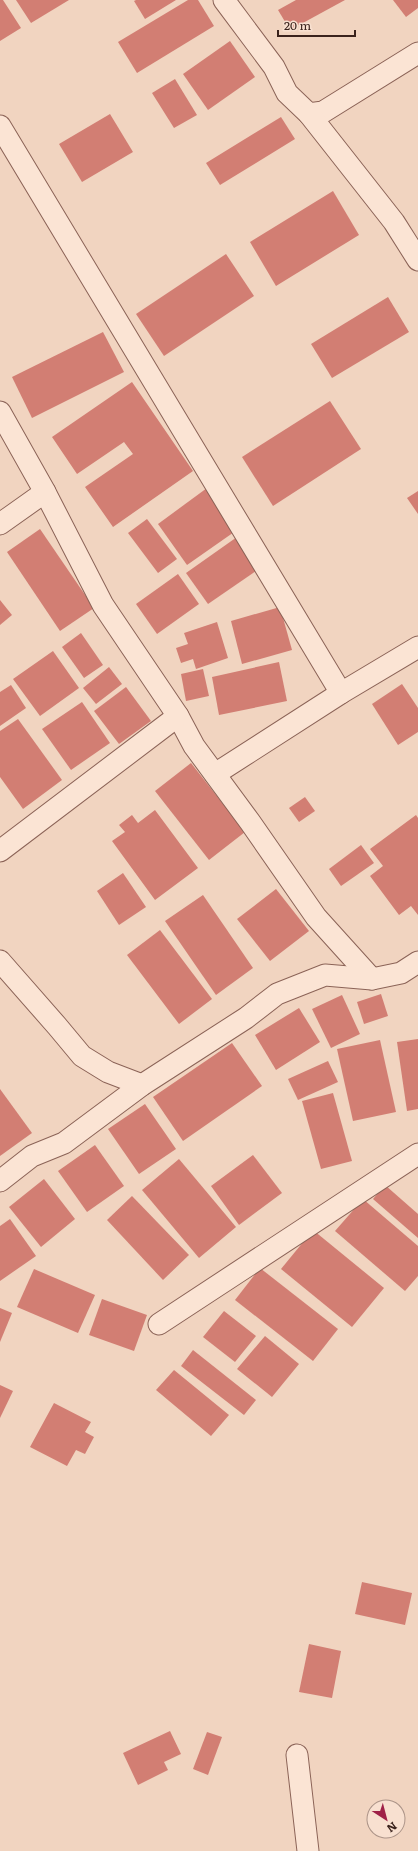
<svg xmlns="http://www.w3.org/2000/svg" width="418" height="1851" viewBox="0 0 418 1851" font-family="Literata,serif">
<rect width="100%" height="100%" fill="#f1d4c0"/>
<g fill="#d27e73">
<polygon points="0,0 3,0 21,28 0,41"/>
<polygon points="16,0 69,0 31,23"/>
<polygon points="136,0 176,0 145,19 134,1"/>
<polygon points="188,0 198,0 214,26 137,73 118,42"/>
<polygon points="296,0 345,0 290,30 278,10"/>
<polygon points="393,0 418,0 418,8 406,17"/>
<polygon points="230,41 255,77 208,110 183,74"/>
<polygon points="175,79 197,115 174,128 152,93"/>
<polygon points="110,114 133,152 82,182 59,144"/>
<polygon points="281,117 295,139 220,185 206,163"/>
<polygon points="333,191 359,235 276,286 250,242"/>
<polygon points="226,254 254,296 164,356 136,314"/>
<polygon points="388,297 409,332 332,378 311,344"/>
<polygon points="103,332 124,372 32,418 12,377"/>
<polygon points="132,382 193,471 113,527 85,487 133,454 124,442 77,474 52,437"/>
<polygon points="330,401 361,449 273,506 242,457"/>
<polygon points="207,488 237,530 187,565 158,524"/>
<polygon points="418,491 418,514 407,498"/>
<polygon points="147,519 177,559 158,573 128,533"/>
<polygon points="40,529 94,608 60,631 7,552"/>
<polygon points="237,537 259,569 208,604 186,573"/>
<polygon points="178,574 199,604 157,634 136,604"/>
<polygon points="0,600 12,615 0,625"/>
<polygon points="280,607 292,650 242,664 231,621"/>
<polygon points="217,622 228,658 196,669 193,659 181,663 176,648 188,644 184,633"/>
<polygon points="81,633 103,665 84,678 62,647"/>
<polygon points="53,651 79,688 40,716 13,679"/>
<polygon points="279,662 287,701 219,715 212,677"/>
<polygon points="109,667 122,684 96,704 83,688"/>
<polygon points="203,669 209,696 186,701 181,674"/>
<polygon points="402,684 418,708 418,732 398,745 372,704"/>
<polygon points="11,685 26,708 0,726 0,692"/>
<polygon points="126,687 151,721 119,744 94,711"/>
<polygon points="82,702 110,743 71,770 42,729"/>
<polygon points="18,719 62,780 23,809 0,777 0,731"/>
<polygon points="191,763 245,832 209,860 155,791"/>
<polygon points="305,797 315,811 299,822 289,808"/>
<polygon points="155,810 198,868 155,900 112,841 125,832 119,825 132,815 138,823"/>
<polygon points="416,815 418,818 418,915 411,906 399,915 370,876 383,866 370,849"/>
<polygon points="361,845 374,863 341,886 329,869"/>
<polygon points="123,873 146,907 119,925 97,891"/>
<polygon points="276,889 309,931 270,961 237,919"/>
<polygon points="203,895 253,968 216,995 165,921"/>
<polygon points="160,930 212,999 179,1024 127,955"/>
<polygon points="381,994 388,1016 364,1024 357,1002"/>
<polygon points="342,995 360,1034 331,1048 312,1009"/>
<polygon points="299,1008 320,1042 276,1070 255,1035"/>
<polygon points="418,1039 418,1109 407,1111 397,1042"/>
<polygon points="380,1040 396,1112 353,1121 337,1049"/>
<polygon points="232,1043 262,1086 183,1141 153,1097"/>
<polygon points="328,1061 338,1082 298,1100 288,1079"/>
<polygon points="0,1089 32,1133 0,1156"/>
<polygon points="333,1093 352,1161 321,1169 302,1101"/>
<polygon points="145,1104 176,1149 139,1174 108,1129"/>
<polygon points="95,1145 124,1186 87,1212 58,1171"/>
<polygon points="253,1155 282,1193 239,1225 211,1186"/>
<polygon points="179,1159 236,1227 199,1258 142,1190"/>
<polygon points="44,1179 75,1219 41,1247 9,1207"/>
<polygon points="385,1185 418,1214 418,1238 373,1199"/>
<polygon points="132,1196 189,1255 163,1280 107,1220"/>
<polygon points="363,1199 418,1246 418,1276 405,1291 335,1231"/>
<polygon points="10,1219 36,1256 0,1281 0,1226"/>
<polygon points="313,1230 384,1288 352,1327 281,1269"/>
<polygon points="260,1268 338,1329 313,1361 235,1300"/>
<polygon points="34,1269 95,1295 78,1333 17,1307"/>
<polygon points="102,1299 147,1315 134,1351 89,1335"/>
<polygon points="0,1308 12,1313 0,1342"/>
<polygon points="224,1311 256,1336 235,1362 203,1337"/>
<polygon points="265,1336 299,1364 272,1397 237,1369"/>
<polygon points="193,1350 256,1400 244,1415 181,1366"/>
<polygon points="174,1370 229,1415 211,1436 156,1390"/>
<polygon points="0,1385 13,1391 0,1418"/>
<polygon points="54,1403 91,1422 85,1432 94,1437 85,1454 76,1450 67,1466 30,1447"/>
<polygon points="362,1582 412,1593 405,1625 355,1614"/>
<polygon points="309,1644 341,1651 332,1698 299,1692"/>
<polygon points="170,1731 181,1754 164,1762 168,1770 138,1785 123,1753"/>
<polygon points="207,1732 222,1737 208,1775 193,1769"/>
</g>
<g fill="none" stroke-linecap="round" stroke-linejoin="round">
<defs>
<g id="street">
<polyline points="224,0 274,67 287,93 309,114 323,112 418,53"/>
<polyline points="309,114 394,222 418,260"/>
<polyline points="0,126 341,693"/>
<polyline points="0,412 45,492 103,605 178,716 194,746 250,822 316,917 372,979"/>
<polyline points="0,524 45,492"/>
<polyline points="215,774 341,693 418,647"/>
<polyline points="0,851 178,716"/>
<polyline points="0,961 57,1026 82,1056 108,1072 142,1085"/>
<polyline points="0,1181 32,1156 64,1143 142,1085 246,1018 277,994 325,975 372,979 401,973 418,962"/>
<polyline points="159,1324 418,1154"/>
<polyline points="297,1755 308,1851"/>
</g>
</defs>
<use href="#street" stroke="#8b6357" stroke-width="23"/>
<use href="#street" stroke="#fbe4d4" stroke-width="21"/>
</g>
<g transform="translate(386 1819) rotate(144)"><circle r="19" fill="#f8e0d0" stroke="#ac9488"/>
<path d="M0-3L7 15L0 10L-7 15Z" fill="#9f2248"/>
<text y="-6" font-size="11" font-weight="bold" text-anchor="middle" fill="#3a221c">N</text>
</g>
<path d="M278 30v6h77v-6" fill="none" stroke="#3a221c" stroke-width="2"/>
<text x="284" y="30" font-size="12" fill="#3a221c" stroke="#f8e0d0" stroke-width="3" paint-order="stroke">20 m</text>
</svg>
